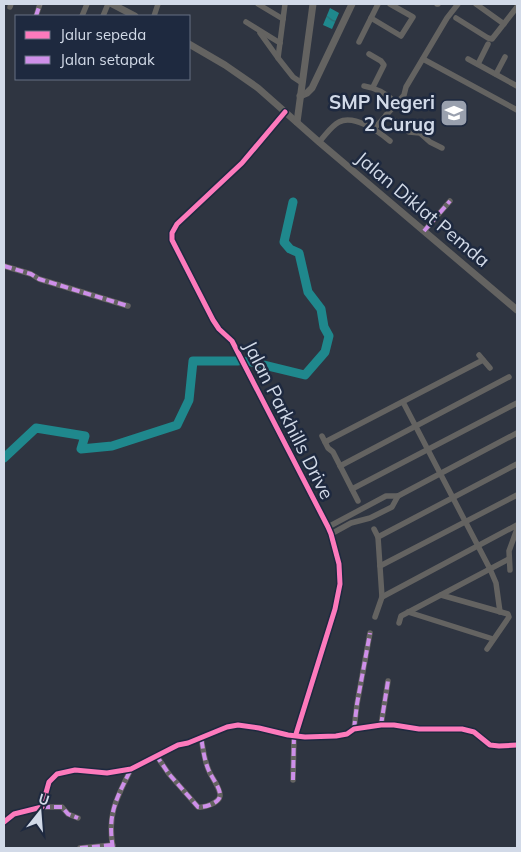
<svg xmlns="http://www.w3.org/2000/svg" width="521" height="852" viewBox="0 0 521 852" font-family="Mulish,sans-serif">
<defs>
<pattern id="water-waves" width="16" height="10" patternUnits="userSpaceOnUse" patternTransform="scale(1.25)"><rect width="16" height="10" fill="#1f888d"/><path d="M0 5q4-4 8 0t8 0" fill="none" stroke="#2a6f74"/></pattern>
</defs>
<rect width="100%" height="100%" fill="#2f3541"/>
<polygon fill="url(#water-waves)" points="330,8 339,13 332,29 323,25"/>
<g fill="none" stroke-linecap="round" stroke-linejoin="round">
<g stroke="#1f888d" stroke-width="9">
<polyline points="247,361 305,375 325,352 329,336 324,327 321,309 308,292 299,253 290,249 284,242 293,202"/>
<polyline points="4,458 36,428 85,436 81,449 112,446 177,425 189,400 193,361 238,361"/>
</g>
<g stroke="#646361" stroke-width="5.5">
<polyline points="258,4 283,19"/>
<polyline points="285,4 278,58 293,77 302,83"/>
<polyline points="437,4 438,4"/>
<polyline points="476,4 504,24"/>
<polyline points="10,7 11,4"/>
<polyline points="36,16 40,4"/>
<polyline points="82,16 87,4"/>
<polyline points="103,16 108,4"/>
<polyline points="154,16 158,4"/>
<polyline points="371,18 401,36 413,17 390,4"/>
<polyline points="456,18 488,38 492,39 517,7"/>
<polyline points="246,22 280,43"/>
<polyline points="260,33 278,58"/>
<polyline points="359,42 378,4"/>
<polyline points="369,54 381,61 384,65 373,87"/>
<polyline points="423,59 517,110"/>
<polyline points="468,59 517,86"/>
<polyline points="478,64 488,44"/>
<polyline points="496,74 505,57"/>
<path d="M364 86C378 88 387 94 396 103"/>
<polyline points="285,112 242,163 177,224 172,233 172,240 213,320 219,329 232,341 328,527 331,534 339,564 340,584 335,609 296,734"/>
<polyline points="386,115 409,132 420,133 430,142 442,148"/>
<polyline points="374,129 404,95 406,87 447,18 458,4"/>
<path d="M319 142C325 136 331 126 339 122 354 114 379 132 390 141"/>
<polyline points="424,231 450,201"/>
<polyline points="4,266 31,274 39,279 128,306"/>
<polyline points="479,355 490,368"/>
<polyline points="403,402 490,569 496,583 500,612"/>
<polyline points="322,436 328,448 333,452 358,501"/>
<polyline points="325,442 483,360"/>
<polyline points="340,466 509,377"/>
<polyline points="352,489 517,403"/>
<polyline points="328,527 386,496 398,496 517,433"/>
<polyline points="374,529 378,537 382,597 375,617"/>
<polyline points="331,534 351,523 370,518 392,507 398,496"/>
<polyline points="378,537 517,464"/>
<polyline points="380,566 517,495"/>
<polyline points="510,570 509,551 517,529"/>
<polyline points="441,595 508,614 509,617 487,649"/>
<polyline points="382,597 517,525"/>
<polyline points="408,612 493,639"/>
<polyline points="399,623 401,616 509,559"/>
<polyline points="381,725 388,681"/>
<polyline points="354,729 357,704 370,633"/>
<path d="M156 755 169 774 198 807C204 808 219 803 220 796 221 789 212 778 209 771 204 760 203 748 201 737"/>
<polyline points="293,780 294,736"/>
<polyline points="42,807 62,807 68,814 78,818"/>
<polyline points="4,822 14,814 42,807 49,782 57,774 75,770 107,773 131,769 178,745 188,743 227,727 238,725 259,728 288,735 305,737 336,736 347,734 354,729 381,725 394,725 419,729 462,729 474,732 490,745 499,746 517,745"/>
<polyline points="80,848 113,845"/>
<path d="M113 848C107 815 116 799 131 769"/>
</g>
<g stroke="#646361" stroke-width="7">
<polyline points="112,4 135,16"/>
<polyline points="189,44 225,65 258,88 319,142 517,310"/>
<polyline points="300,96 307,93 312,88 352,4"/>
<polyline points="297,122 313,4"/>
</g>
<g stroke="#ce8fe9" stroke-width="4" stroke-dasharray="8 4" stroke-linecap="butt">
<polyline points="36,16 40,4"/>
<polyline points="424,231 450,201"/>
<polyline points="4,266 31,274 39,279 128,306"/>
<polyline points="381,725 388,681"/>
<polyline points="354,729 357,704 370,633"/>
<path d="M156 755 169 774 198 807C204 808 219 803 220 796 221 789 212 778 209 771 204 760 203 748 201 737"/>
<polyline points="293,780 294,736"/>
<polyline points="42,807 62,807 68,814 78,818"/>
<polyline points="80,848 113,845"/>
<path d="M113 848C107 815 116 799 131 769"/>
</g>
<defs>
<g id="cycleway">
<polyline points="285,112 242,163 177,224 172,233 172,240 213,320 219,329 232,341 328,527 331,534 339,564 340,584 335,609 296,734"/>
<polyline points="4,822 14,814 42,807 49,782 57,774 75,770 107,773 131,769 178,745 188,743 227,727 238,725 259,728 288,735 305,737 336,736 347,734 354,729 381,725 394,725 419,729 462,729 474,732 490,745 499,746 517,745"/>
</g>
</defs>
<use href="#cycleway" stroke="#1e293f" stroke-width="8"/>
<use href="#cycleway" stroke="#fd7abc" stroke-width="5"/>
</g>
<defs>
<symbol id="school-square" viewBox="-11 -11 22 22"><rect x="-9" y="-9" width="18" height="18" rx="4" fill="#99a0ae" stroke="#1e293f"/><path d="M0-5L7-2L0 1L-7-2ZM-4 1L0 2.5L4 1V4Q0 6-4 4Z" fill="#fff"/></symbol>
</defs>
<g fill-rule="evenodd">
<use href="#school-square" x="438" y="97" width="32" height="32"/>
</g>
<g text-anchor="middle" stroke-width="5" stroke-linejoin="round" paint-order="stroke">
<g font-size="19" font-weight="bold" fill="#d2dae8" stroke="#1e293f" text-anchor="end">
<text x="435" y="109">SMP Negeri<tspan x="435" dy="22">2 Curug</tspan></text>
</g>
<g font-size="19" fill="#d2dae8" stroke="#1e293f">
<text transform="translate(423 209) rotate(40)" y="7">Jalan Diklat Pemda</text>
<text transform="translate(289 420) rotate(63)" y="7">Jalan Parkhills Drive</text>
</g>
</g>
<rect width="521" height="852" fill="none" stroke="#d2dae8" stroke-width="10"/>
<rect x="15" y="15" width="175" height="65" fill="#1e293f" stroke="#667083"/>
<rect x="25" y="31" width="25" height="8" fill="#fd7abc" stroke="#667083"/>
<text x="60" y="40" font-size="15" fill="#d2dae8">Jalur sepeda</text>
<rect x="25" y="56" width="25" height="8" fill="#ce8fe9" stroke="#667083"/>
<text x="60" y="65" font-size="15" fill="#d2dae8">Jalan setapak</text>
<g transform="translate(40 812) rotate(17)" stroke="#1e293f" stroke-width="4" paint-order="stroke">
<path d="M0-4L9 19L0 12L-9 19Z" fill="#d2dae8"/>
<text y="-8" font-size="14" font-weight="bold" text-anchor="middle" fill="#d2dae8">U</text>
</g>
</svg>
